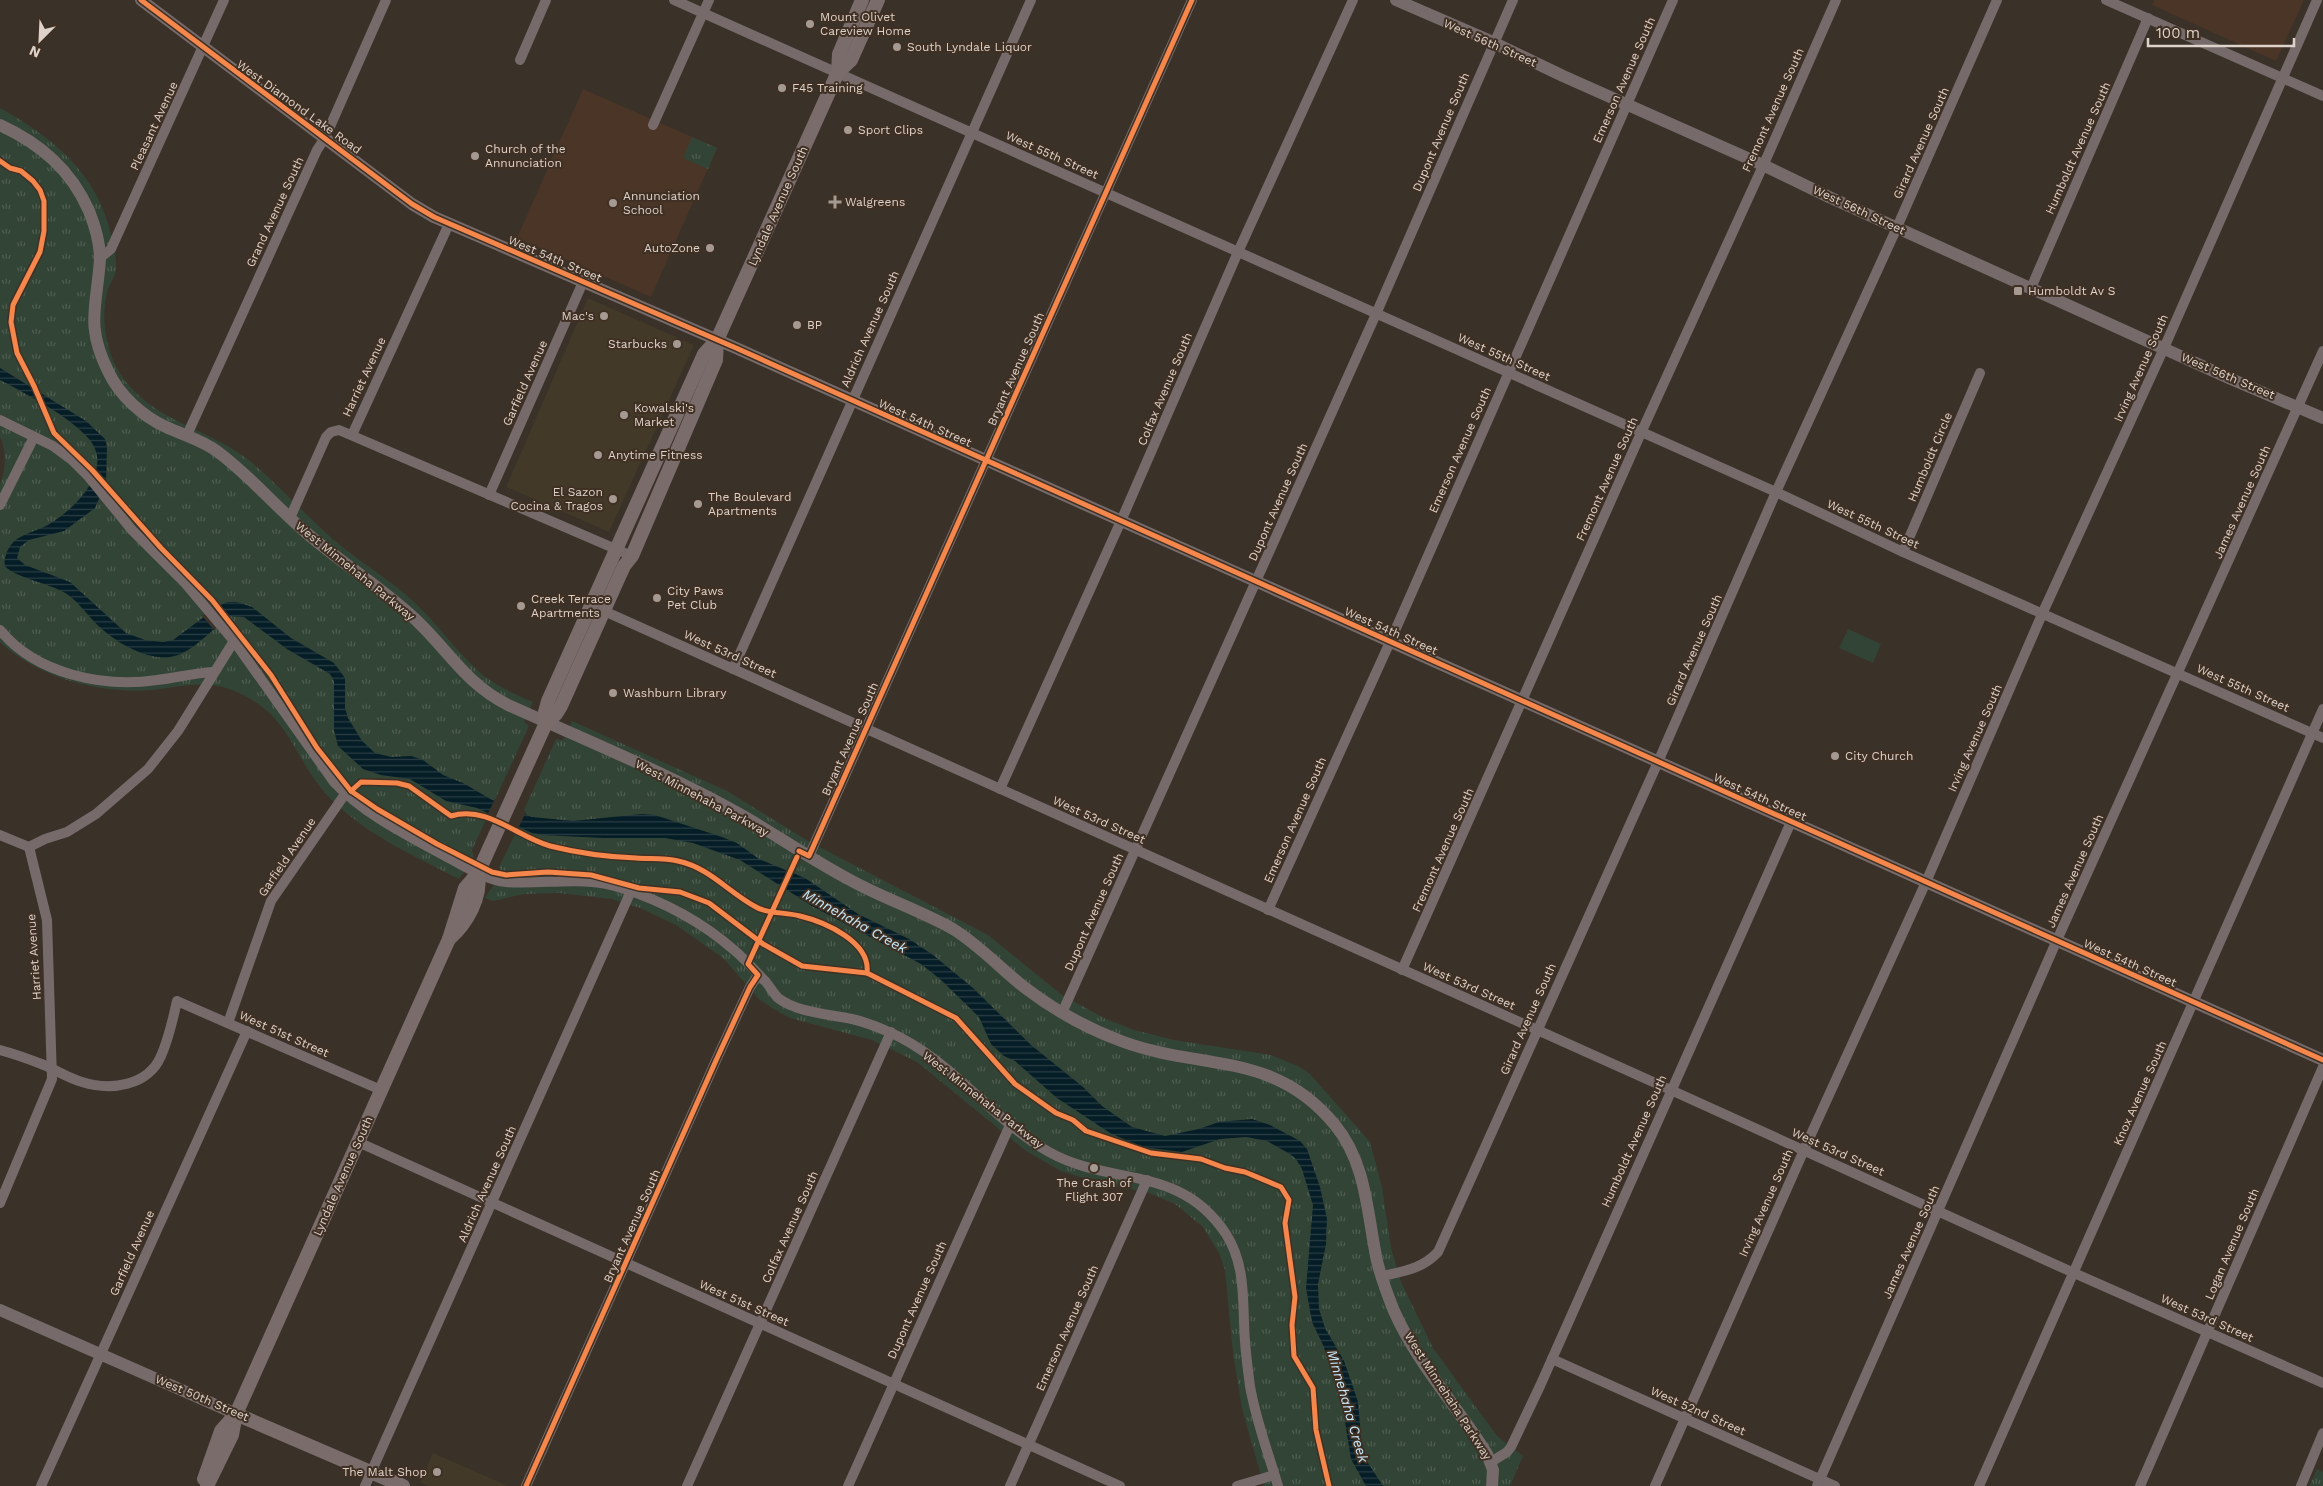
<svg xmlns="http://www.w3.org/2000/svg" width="2323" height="1486" viewBox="0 0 2323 1486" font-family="'Work Sans',sans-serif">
<defs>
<pattern id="park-tufts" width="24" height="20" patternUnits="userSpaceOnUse" patternTransform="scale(1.25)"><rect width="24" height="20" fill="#324435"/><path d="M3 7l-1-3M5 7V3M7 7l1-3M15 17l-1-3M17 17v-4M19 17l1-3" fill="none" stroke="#4f5e51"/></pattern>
<pattern id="water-rules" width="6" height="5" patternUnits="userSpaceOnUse" patternTransform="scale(1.25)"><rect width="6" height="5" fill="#051d26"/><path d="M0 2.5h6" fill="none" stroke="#293d44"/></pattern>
</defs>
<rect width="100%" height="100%" fill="#3a3129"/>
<g fill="#423929">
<polygon points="588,298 694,345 609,532 506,487"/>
<polygon points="433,1453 508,1486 428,1486 420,1482"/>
</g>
<g fill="#4a3526">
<polygon points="2154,0 2304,0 2276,61 2152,5"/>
<polygon points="583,89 717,148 651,297 517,238"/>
</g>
<polygon fill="#324435" points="1848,629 1881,644 1873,663 1839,648"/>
<g fill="url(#park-tufts)">
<path d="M0 108C52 137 98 174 111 235 113 246 117 258 116 269 116 276 110 282 108 289 100 316 105 351 121 375 152 422 210 428 251 462 281 487 306 516 335 541 360 562 389 579 413 601 438 624 458 654 484 676 499 687 516 695 533 702L524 722 529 726 472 850 474 858 459 879C414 856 361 832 326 794 293 757 290 716 239 693 208 678 183 687 151 690 98 694 39 678 0 642V484C6 469 7 451 0 437Z"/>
<polygon points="692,137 717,148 708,169 683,158"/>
<path d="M572 721 727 791 808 841 988 935 1062 995 1106 1019 1134 1030 1174 1040 1271 1055 1298 1066 1310 1074 1370 1142 1382 1187 1391 1248 1401 1282 1433 1348 1497 1436 1523 1456 1510 1486H1264L1242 1409 1233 1353 1225 1270 1219 1253 1203 1227 1175 1204 1149 1193 1096 1182 1061 1171 1026 1151 917 1062 872 1040 790 1018 774 1009 760 1000 723 958 676 925 640 908 612 899 559 893 524 894 493 901 485 898C491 886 501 882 499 867L526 812 524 810 556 739 563 740Z"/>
<polygon points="2317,1469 2323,1472 2323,1486 2309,1486"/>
</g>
<path fill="url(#water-rules)" d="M0 368 86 421 105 439 107 447 106 482 95 508 64 531 29 540 20 547 17 558 25 565 70 582 126 633 145 640 163 642 173 640 220 605 228 602H237L252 607 291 638 334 663 345 678V708L348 718 362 741 375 753 391 757 411 756 423 760 443 775 463 783 492 800 532 817 573 821 642 814 655 815 722 837 737 843 759 859 805 878 858 914 909 939 933 955 973 988 1031 1045 1083 1087 1102 1106 1132 1127 1165 1136 1199 1129 1219 1122 1252 1119 1270 1125 1300 1141 1307 1149 1320 1187 1327 1219 1326 1244 1318 1284 1319 1309 1325 1328 1344 1361 1353 1387 1358 1402 1361 1438 1366 1460 1383 1486H1366L1351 1459 1342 1403 1324 1347 1312 1322 1306 1288 1313 1205 1302 1169 1296 1159 1290 1154 1267 1141 1246 1137 1220 1139 1182 1152 1142 1147 1110 1133 1057 1098 1015 1061 1004 1056 991 1044 979 1017 940 979 921 964 812 906 740 860 693 843 665 838H603L542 835 532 833 477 808 446 801 410 779 381 775 363 769 338 746 334 730V681L330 674 287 649 244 617 229 616C214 628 195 649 178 655 153 664 120 645 102 629 89 618 80 603 67 594 50 583 15 578 5 566 3 556 9 545 17 539 26 533 38 530 48 525 74 510 115 470 89 439 68 415 28 395 0 380Z"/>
<g fill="#3a3129">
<polygon points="219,604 231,618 214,630 202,616"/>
<polygon points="495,799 526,812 518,829 487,815"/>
</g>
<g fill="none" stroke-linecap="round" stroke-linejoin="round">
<g stroke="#766b6a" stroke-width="10">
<polyline points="674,0 1776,492 1903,552 2323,738"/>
<polyline points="2106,0 2323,96"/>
<polyline points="520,60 546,0"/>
<polyline points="653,125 709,0"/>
<polyline points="100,258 111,249 224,0"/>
<polyline points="2031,288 2148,18"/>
<path d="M0 420 53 446 72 460 88 476 132 530 185 583 234 641 334 782C365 815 407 835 447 857 465 866 485 880 506 882 545 885 583 875 622 888 662 901 702 922 734 950 746 960 756 972 766 982 770 987 774 994 778 998 798 1013 829 1014 852 1019 865 1022 878 1027 889 1032 951 1059 991 1119 1049 1152 1112 1187 1180 1164 1226 1234 1247 1267 1242 1304 1245 1341 1246 1356 1248 1371 1250 1386 1256 1421 1268 1452 1278 1486"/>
<polyline points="187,435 317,150 325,138 386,0"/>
<polyline points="352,435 449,224"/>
<polyline points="489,495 583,282"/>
<polyline points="0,505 34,437"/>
<polyline points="290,518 326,437 331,432 339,430 632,556"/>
<polyline points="1903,552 1980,373"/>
<polyline points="604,611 1662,1086 2074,1273 2323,1383"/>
<path d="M0 630C36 674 103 688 157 680 176 678 194 673 213 672"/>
<polyline points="733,669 1031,0"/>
<polyline points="1000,789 1121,521 1238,252 1353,0"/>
<polyline points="0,835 29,847"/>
<polyline points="29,847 45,839 67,832 96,814 148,769 178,731 234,641"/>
<polyline points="809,856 1192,0"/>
<polyline points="1268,910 1390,642 1673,0"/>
<polyline points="1402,970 1641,433 1767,157 1836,0"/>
<polyline points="1062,1013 1376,314 1513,0"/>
<polyline points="228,1023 271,901 345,794"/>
<path d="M0 1050C15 1054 29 1059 44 1065 56 1070 68 1078 82 1082 111 1091 148 1086 161 1056 169 1038 173 1019 177 1001L381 1090"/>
<polyline points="358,1142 1120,1486"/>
<polyline points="0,1203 52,1079 47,920 29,847"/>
<path d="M1383 1276C1404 1271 1422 1269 1438 1252L1658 762 1776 492 1894 234 1997 0"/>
<polyline points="1552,1359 1835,1486"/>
<polyline points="1491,1462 1507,1452 1511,1447 1540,1386 1791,822"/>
<polyline points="41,1486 247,1031"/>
<polyline points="365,1486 631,891"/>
<polyline points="526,1486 718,1056 750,987 758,975"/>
<polyline points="687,1486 891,1032"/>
<polyline points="848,1486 1010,1125"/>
<polyline points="1010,1486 1147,1180"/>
<polyline points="1237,1486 1274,1475"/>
<polyline points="1655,1486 1808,1141 1926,882 2043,612 2164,348 2317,0"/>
<polyline points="1817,1486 2057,940 2323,351"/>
<polyline points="1979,1486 2323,709"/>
<polyline points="2140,1486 2323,1067"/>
<polyline points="2301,1486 2323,1433"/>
</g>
<g stroke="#766b6a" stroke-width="12">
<polyline points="141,0 412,204 434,217 736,348 2323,1060"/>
<polyline points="1396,0 1486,39 1563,76 1763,165 1829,197 2231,379 2323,418"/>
<path d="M0 125C41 144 71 170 89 211 95 226 100 243 100 259 97 306 85 325 108 371 119 395 142 416 166 427 183 435 203 440 218 452 253 478 281 513 315 540 348 567 384 590 415 619 449 651 465 683 508 705 588 741 669 774 745 817 781 838 815 862 852 881 885 899 921 911 953 929 979 945 1000 968 1024 987 1054 1010 1086 1028 1121 1041 1201 1071 1274 1050 1335 1125 1367 1164 1367 1214 1377 1261 1381 1277 1388 1296 1394 1311 1417 1363 1457 1406 1487 1454L1493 1470 1492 1486"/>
<polyline points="0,1310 236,1414"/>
</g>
<g stroke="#7a6c6b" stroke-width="14">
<polyline points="838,72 851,60 878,0"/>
<polyline points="546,723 545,712 548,701 704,354 717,340 838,72 839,54 862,0"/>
<path d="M449 939C467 924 482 897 478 873"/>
<polyline points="236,1414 403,1486"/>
<polyline points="204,1479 221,1431 236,1414"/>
<polyline points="207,1486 232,1435 236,1414 449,939 465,888 478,873 546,723 556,714 561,706 624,566 632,556 716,360 717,340"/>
</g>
<defs>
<g id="cycleway">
<polyline points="141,0 412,204 434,217 736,348 2323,1060"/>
<polyline points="0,161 10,168 21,171 33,181 40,190 44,201 44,231 40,252 13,305 11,322 17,353 34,386 54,433 92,470 161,548 212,600 271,675 317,748 351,791 377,809 437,844 492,872 506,875 548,872 591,875 639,888 680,892 709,903 763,944 802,966 867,973"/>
<path d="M351 791 361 782 397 783 409 786 451 816C487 805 517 837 550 846 578 853 608 857 636 858 650 859 665 858 678 861 710 868 728 892 756 907 768 914 786 912 800 916 825 922 871 942 867 973L956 1018 1015 1084 1056 1113 1073 1120 1086 1131 1151 1153 1201 1159 1225 1168 1245 1172 1281 1187 1289 1200 1285 1223 1295 1297 1292 1325 1294 1356 1313 1388 1316 1430 1329 1486"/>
<polyline points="799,851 809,856 1192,0"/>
<polyline points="526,1486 718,1056 750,987 758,975 748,964 797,857"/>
</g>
</defs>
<use href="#cycleway" stroke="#403023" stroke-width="8"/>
<use href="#cycleway" stroke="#f5874c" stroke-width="5"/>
</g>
<g fill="#a59a92" stroke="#403023" stroke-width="2">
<circle cx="810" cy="24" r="5"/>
<circle cx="897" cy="47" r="5"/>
<circle cx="782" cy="88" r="5"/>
<circle cx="848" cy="130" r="5"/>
<circle cx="475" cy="156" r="5"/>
<path d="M832.5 194.5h5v5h5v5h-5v5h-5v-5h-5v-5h5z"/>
<circle cx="613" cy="203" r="5"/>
<circle cx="710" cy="248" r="5"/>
<rect x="2013" y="286" width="10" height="10" rx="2.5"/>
<circle cx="604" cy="316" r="5"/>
<circle cx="797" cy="325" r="5"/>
<circle cx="677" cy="344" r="5"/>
<circle cx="624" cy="415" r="5"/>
<circle cx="598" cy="455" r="5"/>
<circle cx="613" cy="499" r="5"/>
<circle cx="698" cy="504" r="5"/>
<circle cx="657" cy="598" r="5"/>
<circle cx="521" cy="606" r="5"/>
<circle cx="613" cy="693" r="5"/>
<circle cx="1835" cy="756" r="5"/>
<circle cx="1094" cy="1168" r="5"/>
<circle cx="437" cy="1472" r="5"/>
</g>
<g text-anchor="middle" stroke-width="4" stroke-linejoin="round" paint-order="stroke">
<g font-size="12" fill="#ded3cb" stroke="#403023" text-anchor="start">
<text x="820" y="21">Mount Olivet<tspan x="820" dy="14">Careview Home</tspan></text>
<text x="907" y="51">South Lyndale Liquor</text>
<text x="792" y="92">F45 Training</text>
<text x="858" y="134">Sport Clips</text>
<text x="485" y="153">Church of the<tspan x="485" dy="14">Annunciation</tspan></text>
<text x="623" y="200">Annunciation<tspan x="623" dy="14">School</tspan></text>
<text x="845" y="206">Walgreens</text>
<text x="700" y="252" text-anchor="end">AutoZone</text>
<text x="2028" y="295">Humboldt Av S</text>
<text x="594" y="320" text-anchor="end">Mac's</text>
<text x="807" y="329">BP</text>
<text x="667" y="348" text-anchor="end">Starbucks</text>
<text x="634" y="412">Kowalski's<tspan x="634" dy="14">Market</tspan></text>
<text x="608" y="459">Anytime Fitness</text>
<text x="603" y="496" text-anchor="end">El Sazon<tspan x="603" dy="14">Cocina &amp; Tragos</tspan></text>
<text x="708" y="501">The Boulevard<tspan x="708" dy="14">Apartments</tspan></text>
<text x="667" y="595">City Paws<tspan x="667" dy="14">Pet Club</tspan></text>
<text x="531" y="603">Creek Terrace<tspan x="531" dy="14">Apartments</tspan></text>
<text x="623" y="697">Washburn Library</text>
<text x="1845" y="760">City Church</text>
<text x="1094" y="1187" text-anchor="middle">The Crash of<tspan x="1094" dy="14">Flight 307</tspan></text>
<text x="427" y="1476" text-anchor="end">The Malt Shop</text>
</g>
<g font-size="12" fill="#ded3cb" stroke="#403023">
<text transform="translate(1490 43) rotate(24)" y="4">West 56th Street</text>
<text transform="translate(1624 80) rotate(-66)" y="4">Emerson Avenue South</text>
<text transform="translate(299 107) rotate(36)" y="4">West Diamond Lake Road</text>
<text transform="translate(1773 110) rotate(-66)" y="4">Fremont Avenue South</text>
<text transform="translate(154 126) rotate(-65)" y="4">Pleasant Avenue</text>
<text transform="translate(1441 132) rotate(-67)" y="4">Dupont Avenue South</text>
<text transform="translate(1921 143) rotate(-66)" y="4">Girard Avenue South</text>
<text transform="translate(2078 148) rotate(-66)" y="4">Humboldt Avenue South</text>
<text transform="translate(1052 155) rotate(24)" y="4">West 55th Street</text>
<text transform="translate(778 206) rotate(-66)" y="4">Lyndale Avenue South</text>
<text transform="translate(1859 210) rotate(25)" y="4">West 56th Street</text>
<text transform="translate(275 212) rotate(-65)" y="4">Grand Avenue South</text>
<text transform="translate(555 259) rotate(23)" y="4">West 54th Street</text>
<text transform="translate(870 329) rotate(-66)" y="4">Aldrich Avenue South</text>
<text transform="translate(1504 357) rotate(24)" y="4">West 55th Street</text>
<text transform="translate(2141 368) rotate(-66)" y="4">Irving Avenue South</text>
<text transform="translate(1016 369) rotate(-66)" y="4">Bryant Avenue South</text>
<text transform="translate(2228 376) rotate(23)" y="4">West 56th Street</text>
<text transform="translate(364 377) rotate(-65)" y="4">Harriet Avenue</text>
<text transform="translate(525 383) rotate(-66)" y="4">Garfield Avenue</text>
<text transform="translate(1165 389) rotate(-67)" y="4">Colfax Avenue South</text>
<text transform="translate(925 423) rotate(24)" y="4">West 54th Street</text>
<text transform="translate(1460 450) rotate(-66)" y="4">Emerson Avenue South</text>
<text transform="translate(1930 457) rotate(-67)" y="4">Humboldt Circle</text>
<text transform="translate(1607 479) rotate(-66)" y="4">Fremont Avenue South</text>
<text transform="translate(1278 502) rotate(-66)" y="4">Dupont Avenue South</text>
<text transform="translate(2242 502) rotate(-66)" y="4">James Avenue South</text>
<text transform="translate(1873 524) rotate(25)" y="4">West 55th Street</text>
<text transform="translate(355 571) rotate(39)" y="4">West Minnehaha Parkway</text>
<text transform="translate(1391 631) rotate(24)" y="4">West 54th Street</text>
<text transform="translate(1694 650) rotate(-66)" y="4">Girard Avenue South</text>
<text transform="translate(730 654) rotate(24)" y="4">West 53rd Street</text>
<text transform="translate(2243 688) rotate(24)" y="4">West 55th Street</text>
<text transform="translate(1975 738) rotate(-66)" y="4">Irving Avenue South</text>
<text transform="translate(850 739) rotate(-66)" y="4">Bryant Avenue South</text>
<text transform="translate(1760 797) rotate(24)" y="4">West 54th Street</text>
<text transform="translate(702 798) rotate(28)" y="4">West Minnehaha Parkway</text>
<text transform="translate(1099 820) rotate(24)" y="4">West 53rd Street</text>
<text transform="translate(1295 820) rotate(-66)" y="4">Emerson Avenue South</text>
<text transform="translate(1443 850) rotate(-66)" y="4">Fremont Avenue South</text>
<text transform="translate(287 857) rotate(-56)" y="4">Garfield Avenue</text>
<text transform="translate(2075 871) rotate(-66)" y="4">James Avenue South</text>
<text transform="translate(1094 912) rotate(-66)" y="4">Dupont Avenue South</text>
<text transform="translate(34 957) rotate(-94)" y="4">Harriet Avenue</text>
<text transform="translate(2130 963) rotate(24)" y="4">West 54th Street</text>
<text transform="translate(1469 986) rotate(24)" y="4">West 53rd Street</text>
<text transform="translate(1528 1019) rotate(-66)" y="4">Girard Avenue South</text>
<text transform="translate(284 1034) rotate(24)" y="4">West 51st Street</text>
<text transform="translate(2140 1093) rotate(-66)" y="4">Knox Avenue South</text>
<text transform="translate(983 1100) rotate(38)" y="4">West Minnehaha Parkway</text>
<text transform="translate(1634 1141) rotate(-66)" y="4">Humboldt Avenue South</text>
<text transform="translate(1838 1152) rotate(24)" y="4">West 53rd Street</text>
<text transform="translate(343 1176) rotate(-66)" y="4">Lyndale Avenue South</text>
<text transform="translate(487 1184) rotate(-66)" y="4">Aldrich Avenue South</text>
<text transform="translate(1766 1203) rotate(-66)" y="4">Irving Avenue South</text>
<text transform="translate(632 1226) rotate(-66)" y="4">Bryant Avenue South</text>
<text transform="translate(790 1227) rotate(-66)" y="4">Colfax Avenue South</text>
<text transform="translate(1911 1242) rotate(-66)" y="4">James Avenue South</text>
<text transform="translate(2232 1244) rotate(-67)" y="4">Logan Avenue South</text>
<text transform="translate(132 1253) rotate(-66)" y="4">Garfield Avenue</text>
<text transform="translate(917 1300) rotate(-66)" y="4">Dupont Avenue South</text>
<text transform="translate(744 1303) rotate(24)" y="4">West 51st Street</text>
<text transform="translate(2207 1318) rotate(24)" y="4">West 53rd Street</text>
<text transform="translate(1067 1328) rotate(-66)" y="4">Emerson Avenue South</text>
<text transform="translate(1448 1396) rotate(57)" y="4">West Minnehaha Parkway</text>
<text transform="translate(202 1398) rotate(23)" y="4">West 50th Street</text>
<text transform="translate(1698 1411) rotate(24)" y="4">West 52nd Street</text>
</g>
<g font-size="14" font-style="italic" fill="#c7eafb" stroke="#403023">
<text transform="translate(855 921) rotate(29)" y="5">Minnehaha Creek</text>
<text transform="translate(1348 1406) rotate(74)" y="5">Minnehaha Creek</text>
</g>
</g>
<g transform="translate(40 40) rotate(204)" stroke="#403023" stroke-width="4" paint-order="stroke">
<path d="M0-4L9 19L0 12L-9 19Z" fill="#ded3cb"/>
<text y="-8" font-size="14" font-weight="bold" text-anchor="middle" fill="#ded3cb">N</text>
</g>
<path d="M2148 38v8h146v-8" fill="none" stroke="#ded3cb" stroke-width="2.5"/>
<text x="2156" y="38" font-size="15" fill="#ded3cb" stroke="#403023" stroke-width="4" paint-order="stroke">100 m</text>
</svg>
